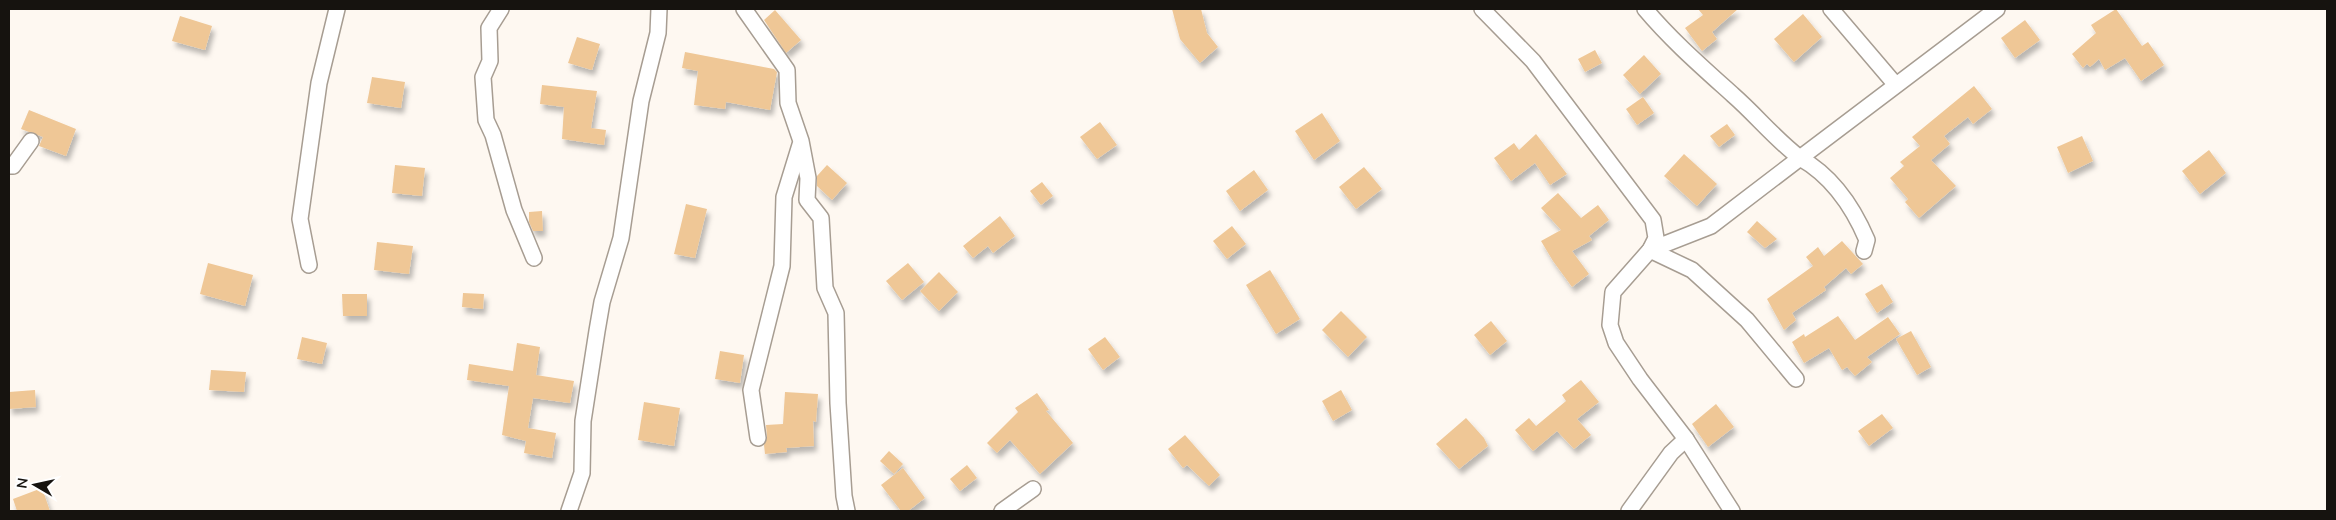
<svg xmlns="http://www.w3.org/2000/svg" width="2336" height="520" viewBox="0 0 2336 520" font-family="'Nunito Sans',sans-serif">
<defs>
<filter id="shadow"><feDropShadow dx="3" dy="5.5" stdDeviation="2.5" flood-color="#0004"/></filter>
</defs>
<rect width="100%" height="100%" fill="#fef8f1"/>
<g fill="#efc796" filter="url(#shadow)">
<polygon points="1172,9 1201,9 1207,33 1218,47 1200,63 1180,39"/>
<polygon points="1698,9 1738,9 1712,32 1717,39 1702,51 1685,28 1703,15"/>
<polygon points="2116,9 2142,46 2148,42 2164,65 2141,81 2125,58 2105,70 2099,59 2090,67 2087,64 2083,68 2072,54 2096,33 2091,25"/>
<polygon points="775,10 801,40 786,53 764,20"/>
<polygon points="1803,14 1822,37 1794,62 1774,39"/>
<polygon points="180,16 212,26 205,50 172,41"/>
<polygon points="2025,20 2040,40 2015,58 2001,38"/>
<polygon points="577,37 600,44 592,70 568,63"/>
<polygon points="1595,50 1602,63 1585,72 1578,59"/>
<polygon points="685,52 774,69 777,72 770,110 726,102 725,109 694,105 698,71 682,68"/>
<polygon points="1644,55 1661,74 1640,94 1623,75"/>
<polygon points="372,77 405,82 401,108 367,103"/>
<polygon points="542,85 597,91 591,128 606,130 604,145 562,139 564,107 540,104"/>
<polygon points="1974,86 1992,109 1973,124 1968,117 1944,136 1950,144 1931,160 1956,186 1919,218 1905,202 1908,199 1890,178 1904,166 1900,162 1920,146 1912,137"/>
<polygon points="1643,97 1654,113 1637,125 1626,109"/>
<polygon points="29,110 76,129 66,156 39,146 43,137 21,129"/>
<polygon points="1322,113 1340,141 1314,160 1295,131"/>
<polygon points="1100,122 1117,145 1097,159 1080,137"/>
<polygon points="1727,124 1735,135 1719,147 1710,136"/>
<polygon points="1536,134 1567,174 1550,185 1535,163 1511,181 1494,158 1514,143 1519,150"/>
<polygon points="2082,136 2093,161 2068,173 2057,147"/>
<polygon points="2209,150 2226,173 2200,194 2182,171"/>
<polygon points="1684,154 1717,184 1697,206 1664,176"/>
<polygon points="395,165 425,168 422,196 392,193"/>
<polygon points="827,165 847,183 832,200 817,186 817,176"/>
<polygon points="1364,167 1382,189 1356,209 1339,187"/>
<polygon points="1254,170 1268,190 1240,211 1226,191"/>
<polygon points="1042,182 1053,196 1041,205 1030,191"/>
<polygon points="1558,193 1581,218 1598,205 1609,220 1589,236 1592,240 1572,251 1589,274 1572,287 1553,261 1541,241 1561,230 1541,208"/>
<polygon points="686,204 707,209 695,258 674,254"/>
<polygon points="542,211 543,231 533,231 529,222 529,212"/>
<polygon points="1000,216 1015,236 993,253 988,246 973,258 963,246"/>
<polygon points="1757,221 1777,239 1765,248 1747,232"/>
<polygon points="1232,226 1246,244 1227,259 1213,241"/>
<polygon points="1842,241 1863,264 1851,274 1846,268 1824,287 1826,290 1792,313 1796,320 1784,330 1767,299 1813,266 1806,257 1818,247 1824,256"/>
<polygon points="377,242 413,246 409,274 374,270"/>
<polygon points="208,263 253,275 245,306 200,294"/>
<polygon points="908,263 924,282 902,300 886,281"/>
<polygon points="1270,270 1300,319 1276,334 1246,285"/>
<polygon points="939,272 958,292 939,311 920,291"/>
<polygon points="1882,284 1893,302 1877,313 1865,294"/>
<polygon points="463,293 484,294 483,309 462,307"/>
<polygon points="342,294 367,294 367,316 343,316"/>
<polygon points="1341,311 1367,337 1348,357 1322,330"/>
<polygon points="1838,316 1855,340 1888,317 1900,334 1867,357 1872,362 1855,376 1847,367 1842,370 1829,348 1804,363 1792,342 1804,334 1805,337"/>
<polygon points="1491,321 1507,341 1490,355 1474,335"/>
<polygon points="1911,331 1931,367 1917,375 1896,339"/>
<polygon points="302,337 327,343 322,364 297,359"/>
<polygon points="1105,337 1120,357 1103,370 1088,349"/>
<polygon points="517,343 540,347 536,375 574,381 570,403 533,398 528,428 556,433 552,458 524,453 526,441 502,435 509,386 467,380 469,364 513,371"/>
<polygon points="720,351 744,355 740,383 715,379"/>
<polygon points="211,370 246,372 244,392 209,390"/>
<polygon points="1581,380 1599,402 1577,419 1591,435 1574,449 1557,431 1533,451 1515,430 1529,418 1536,426 1566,401 1562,395"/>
<polygon points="35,390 36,407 9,409 9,392"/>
<polygon points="1341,390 1352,410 1333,421 1322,401"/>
<polygon points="785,392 818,394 816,422 813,421 814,446 786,448 787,452 765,454 764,445 767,437 766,425 783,424"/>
<polygon points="1037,393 1049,410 1046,411 1073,443 1040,474 1010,440 997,453 987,443 1018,412 1015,408"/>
<polygon points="644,402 680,408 674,446 638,440"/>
<polygon points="1716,404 1734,427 1708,447 1692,424"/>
<polygon points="1882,414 1893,428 1869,446 1858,431"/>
<polygon points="1466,418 1484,438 1488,446 1459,469 1436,444"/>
<polygon points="1185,435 1220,475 1209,486 1187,465 1183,468 1168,449"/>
<polygon points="889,451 903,464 894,474 880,461"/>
<polygon points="967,465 977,478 960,491 950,479"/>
<polygon points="903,468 925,498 908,511 901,511 881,485"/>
<polygon points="42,488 50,511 17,511 13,499"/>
</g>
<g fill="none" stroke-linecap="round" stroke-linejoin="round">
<defs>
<g id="street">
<polyline points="501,9 489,28 490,61 483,77 486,120 493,135 514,210 534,258"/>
<polyline points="744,9 787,70 788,103 801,141 808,178 807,200 821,218 825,288 836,313 838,403 844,496 847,511"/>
<polyline points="1482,9 1533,61 1653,220 1656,238 1650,250 1613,292 1610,325 1616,343 1640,379 1686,439 1732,511"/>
<path d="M1645 9C1671 40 1702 67 1733 95 1756 115 1775 139 1800 158L1997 9"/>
<polyline points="1831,9 1895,84"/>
<polyline points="9,166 13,166 31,141"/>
<path d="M1650 250 1711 226 1800 158C1832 176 1853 207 1867 240L1864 251"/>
<polyline points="1650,250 1692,270 1747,320 1796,379"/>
<polyline points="309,265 300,219 319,83 337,9"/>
<polyline points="758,438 751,390 782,266 784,197 800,145"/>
<polyline points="569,511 582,473 583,421 597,331 602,302 621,238 641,101 658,33 659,9"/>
<polyline points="1002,511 1033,489"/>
<polyline points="1629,511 1671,453 1686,439"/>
</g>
</defs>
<use href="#street" stroke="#a79d92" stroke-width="18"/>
<use href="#street" stroke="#fff" stroke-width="15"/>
</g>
<rect width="2336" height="520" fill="none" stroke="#16130f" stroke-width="20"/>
<g transform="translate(35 485) rotate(279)" stroke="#ffffff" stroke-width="4" paint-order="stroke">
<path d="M0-4L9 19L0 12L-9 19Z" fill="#16130f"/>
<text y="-8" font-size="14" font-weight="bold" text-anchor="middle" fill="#16130f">N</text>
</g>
</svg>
